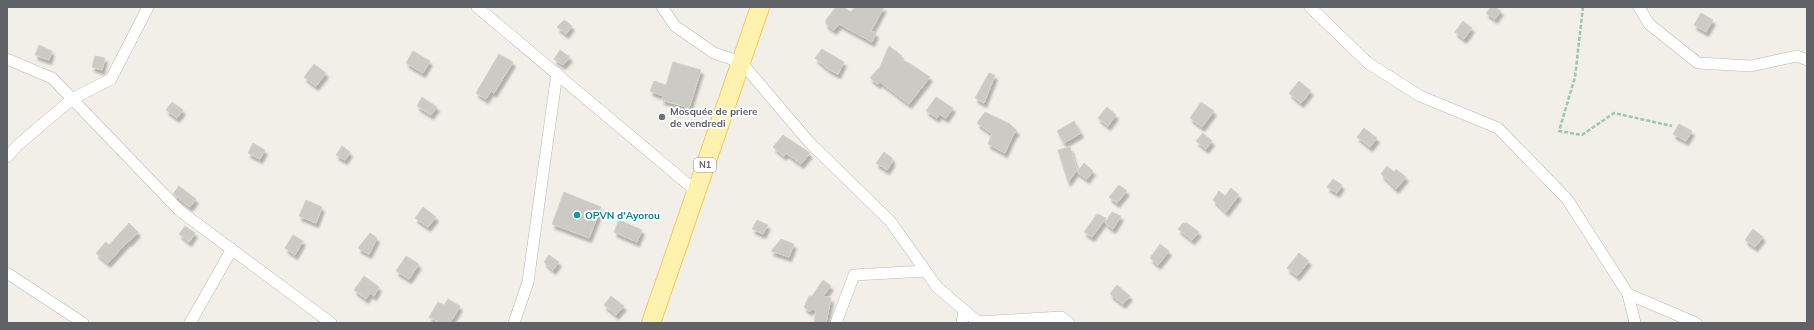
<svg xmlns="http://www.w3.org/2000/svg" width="1814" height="330" viewBox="0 0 1814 330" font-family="Mulish,sans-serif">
<defs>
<filter id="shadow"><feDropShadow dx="2.5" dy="4.5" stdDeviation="1" flood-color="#0004"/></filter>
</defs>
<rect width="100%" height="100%" fill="#f1efe8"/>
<g fill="#cccac5" stroke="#d6d1c6" filter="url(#shadow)">
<polygon points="836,7 843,7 851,12 855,7 884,7 871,31 876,33 872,42 839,24 834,30 826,24 826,20"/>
<polygon points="1491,7 1495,7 1501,11 1495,19 1486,13"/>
<polygon points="1701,13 1713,20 1706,32 1694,25"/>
<polygon points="564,20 572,26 566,34 557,27"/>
<polygon points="1463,21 1472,28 1464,39 1455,32"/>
<polygon points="39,45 52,51 49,60 35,55"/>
<polygon points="889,46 902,56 899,59 909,63 930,77 909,104 880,82 878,84 870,78 878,69 879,69"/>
<polygon points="822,49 844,62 838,74 828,69 815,58"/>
<polygon points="560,50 570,57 563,65 554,59"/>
<polygon points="413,51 430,61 423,73 406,63"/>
<polygon points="499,54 513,62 494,93 491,91 486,99 476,93"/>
<polygon points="95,56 105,58 102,70 92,67"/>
<polygon points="673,62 701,70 689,108 662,100 663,96 650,91 654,81 666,85"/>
<polygon points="314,64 326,73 316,86 304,77"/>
<polygon points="989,73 995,75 984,103 975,98"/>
<polygon points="1299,81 1311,91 1301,103 1289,93"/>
<polygon points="422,97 437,107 431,115 417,106"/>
<polygon points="936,97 953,108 946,118 939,114 937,118 926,111"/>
<polygon points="172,102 183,110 177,118 166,110"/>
<polygon points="1201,102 1214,111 1202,127 1190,118"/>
<polygon points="1107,107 1116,115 1108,126 1098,118"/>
<polygon points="985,112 1010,124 1017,131 1013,135 1005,153 988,144 992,134 977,123"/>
<polygon points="1074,121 1081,133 1064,143 1057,131"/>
<polygon points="1679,124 1692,131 1686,141 1673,134"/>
<polygon points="1364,128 1377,138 1370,147 1357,137"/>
<polygon points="1203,133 1212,141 1206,149 1196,141"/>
<polygon points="783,135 810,153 801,164 786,153 784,156 773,147"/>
<polygon points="253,143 265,150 260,159 248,153"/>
<polygon points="342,146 350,152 345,160 336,155"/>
<polygon points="1070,147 1077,170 1068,182 1058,150"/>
<polygon points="884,152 892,158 892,162 887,170 876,163"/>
<polygon points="1084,163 1093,171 1087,179 1077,172"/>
<polygon points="1387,166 1394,172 1396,169 1406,177 1396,189 1381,174"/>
<polygon points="1333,179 1342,185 1337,193 1327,187"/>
<polygon points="1119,185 1127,191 1117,203 1109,197"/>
<polygon points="179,186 196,199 190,207 173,194"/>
<polygon points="1231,188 1239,195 1226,212 1213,200 1219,191 1225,196"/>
<polygon points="564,192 601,207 589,238 552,224"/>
<polygon points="306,200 322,207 316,223 299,216"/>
<polygon points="423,207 436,217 428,227 415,218"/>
<polygon points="1112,212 1121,216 1113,229 1105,223"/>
<polygon points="1097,214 1106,218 1092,237 1084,232"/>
<polygon points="619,220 642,230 637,242 614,232"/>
<polygon points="757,220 768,225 763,234 752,229"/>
<polygon points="129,223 138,232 129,242 128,241 108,263 96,253 106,242 109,245"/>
<polygon points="1183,223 1187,223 1199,232 1192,240 1178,229"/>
<polygon points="185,226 195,233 189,242 179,234"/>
<polygon points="1753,229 1763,237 1755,247 1745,240"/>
<polygon points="370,233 377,238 369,254 358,248"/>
<polygon points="293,235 303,241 295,255 285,248"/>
<polygon points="781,239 794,244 789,257 771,251"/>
<polygon points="1160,244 1169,251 1158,265 1150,258"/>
<polygon points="1299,253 1309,261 1297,276 1287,268"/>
<polygon points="549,255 559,262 553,270 544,262"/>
<polygon points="406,256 419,264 409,279 396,271"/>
<polygon points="364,276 379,287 374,296 370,293 366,299 354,290"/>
<polygon points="823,280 831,286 823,296 831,298 826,323 819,323 814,322 816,310 812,309 809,311 804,307 809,296 812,296"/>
<polygon points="1117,285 1130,296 1123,304 1110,294"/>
<polygon points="611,296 624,306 616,315 604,305"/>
<polygon points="448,299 460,306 450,323 440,323 429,317 438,302 444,305"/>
</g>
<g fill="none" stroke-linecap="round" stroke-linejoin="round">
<defs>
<g id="street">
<polyline points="477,7 696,191"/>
<polyline points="662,7 675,26 714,53 741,62 809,142 890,221 937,287 978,322 1061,317 1069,323"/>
<polyline points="1310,7 1368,63 1420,96 1498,128 1567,199 1628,294 1696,323"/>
<polyline points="1639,7 1649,24 1698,63 1751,66 1797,56 1807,60"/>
<polyline points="7,59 52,78 180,211 331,323"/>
<polyline points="7,157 18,145 72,99 111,79 148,7"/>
<polyline points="7,273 83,323"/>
<polyline points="1628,294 1635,323"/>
<polyline points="190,323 232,249"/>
<polyline points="514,323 528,282 557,73"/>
<polyline points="836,323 854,275 925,271"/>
<polyline points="962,323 964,310"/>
</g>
<polyline id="primary" points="651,323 760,7"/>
</defs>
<use href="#street" stroke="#b5b8bc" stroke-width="12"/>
<use href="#primary" stroke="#f2c960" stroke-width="20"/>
<polyline stroke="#9cc7a9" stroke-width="2.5" stroke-dasharray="4 2" stroke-linecap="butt" points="1583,7 1575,77 1559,131 1582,135 1614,113 1672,126"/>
<use href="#street" stroke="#fff" stroke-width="11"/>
<use href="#primary" stroke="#fff2af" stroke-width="18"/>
</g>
<circle fill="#6b7280" stroke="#fff" stroke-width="1.5" cx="662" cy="117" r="4"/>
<circle fill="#0f9aa8" stroke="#fff" stroke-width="1.5" cx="577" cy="215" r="4"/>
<g text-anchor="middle" stroke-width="3.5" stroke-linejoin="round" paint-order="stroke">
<rect fill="#fff" stroke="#8f9295" stroke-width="1" x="694" y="158" width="22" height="14" rx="3"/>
<g font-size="9" font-weight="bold" fill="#5f6368">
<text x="705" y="168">N1</text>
</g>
<g font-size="10" font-weight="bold" fill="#5b616d" stroke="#fff" text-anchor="start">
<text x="670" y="115">Mosquée de priere<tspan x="670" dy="12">de vendredi</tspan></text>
</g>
<g font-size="10" font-weight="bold" fill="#0d838f" stroke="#fff" text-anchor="start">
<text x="585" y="219">OPVN d'Ayorou</text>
</g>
</g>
<rect width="1814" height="330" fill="none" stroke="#5f6368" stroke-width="16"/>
</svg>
